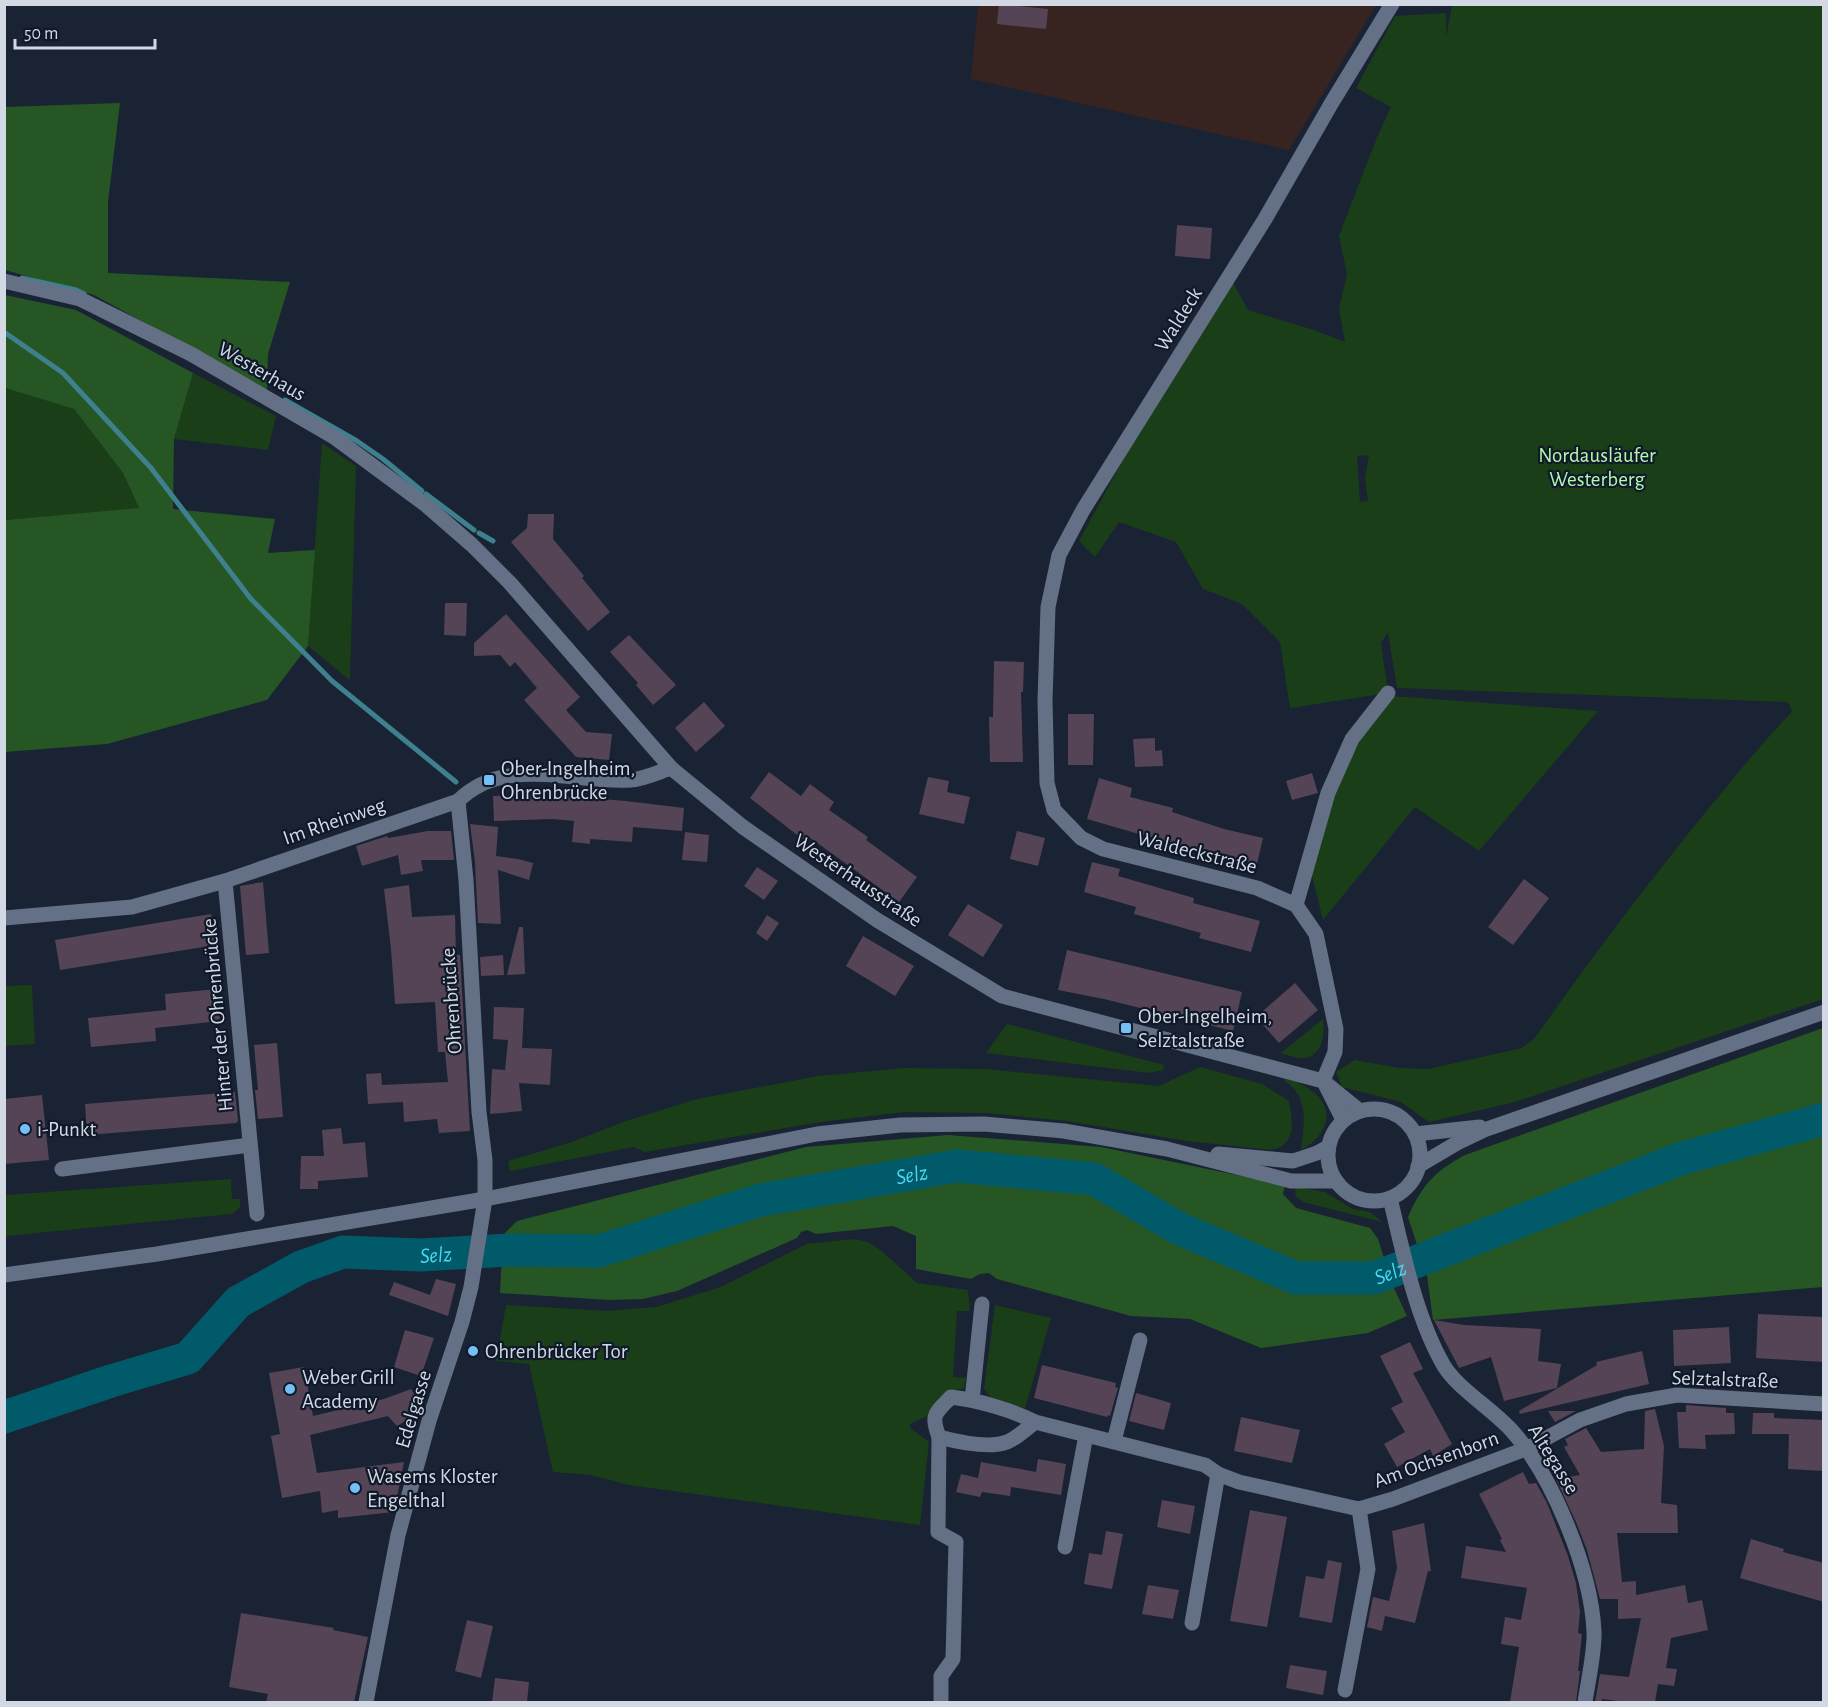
<svg xmlns="http://www.w3.org/2000/svg" width="1828" height="1707" viewBox="0 0 1828 1707" font-family="'Alegreya Sans',sans-serif">
<rect width="100%" height="100%" fill="#192334"/>
<polygon fill="#372421" points="978,5 1376,5 1289,150 971,79"/>
<g fill="#1a3e18" fill-rule="evenodd">
<path d="M1452 5H1823V999L1515 1102 1429 1122 1401 1102 1342 1087 1336 1072 1355 1060 1399 1068 1428 1069 1522 1048 1534 1039C1590 960 1647 884 1708 809 1737 775 1760 744 1792 712L1788 702 1397 688 1388 632 1381 643 1388 693 1290 708 1280 642 1242 604 1203 589 1176 542 1119 522 1095 557 1079 541 1123 460 1232 281 1248 310 1311 329 1345 342 1339 309 1347 274 1339 236 1375 142 1391 107 1356 88 1395 16 1446 13V38ZM1369 455 1365 479 1368 501 1360 502 1357 456Z"/>
<polygon points="193,373 276,416 268,450 174,439"/>
<polygon points="5,388 74,409 123,473 140,509 5,520"/>
<polygon points="322,443 356,466 350,680 308,646"/>
<polygon points="1391,696 1598,711 1479,851 1415,807 1323,920 1310,868 1333,793 1359,742"/>
<polygon points="32,985 35,1044 5,1046 5,986"/>
<path d="M1323 1019C1325 1034 1323 1056 1304 1058 1298 1059 1288 1055 1281 1053Z"/>
<polygon points="1007,1024 1164,1065 1163,1070 1149,1073 986,1053"/>
<path d="M1200 1067 1262 1084 1289 1101C1293 1122 1297 1145 1271 1150L1187 1141 1067 1121 985 1113 904 1112 821 1122 644 1152 634 1147 510 1171 508 1161 569 1143 626 1121 697 1099 818 1076 904 1068 985 1069 1159 1086Z"/>
<path d="M1285 1077C1297 1082 1309 1087 1318 1096 1337 1116 1321 1140 1301 1150 1304 1123 1310 1098 1284 1080Z"/>
<polygon points="231,1179 232,1199 240,1199 240,1207 232,1214 5,1236 5,1195"/>
<polygon points="1296,1187 1325,1192 1353,1209 1370,1212 1382,1222 1303,1202 1295,1195"/>
<polygon points="854,1239 868,1242 883,1252 917,1283 968,1290 970,1311 957,1311 953,1377 966,1378 964,1388 948,1392 929,1415 910,1424 910,1428 929,1442 920,1525 629,1485 590,1475 553,1472 529,1364 496,1361 506,1305 608,1311 656,1307 721,1287 807,1244"/>
<polygon points="995,1305 1051,1318 1025,1408 992,1399 984,1389"/>
</g>
<g fill="#265624">
<polygon points="120,103 108,202 108,273 290,282 268,354 267,390 94,295 5,270 4,107"/>
<polygon points="5,295 76,310 193,373 174,439 173,509 275,519 268,553 315,550 308,646 267,700 107,744 5,752 5,520 139,508 123,473 74,409 5,388"/>
<path d="M1823 1028V1287L1433 1320 1427 1275 1408 1217C1422 1185 1435 1171 1465 1155Z"/>
<polygon points="948,1135 1101,1147 1285,1185 1283,1194 1296,1208 1370,1228 1378,1239 1393,1286 1407,1316 1368,1333 1261,1348 1190,1319 1131,1316 997,1279 989,1273 980,1274 971,1279 916,1269 916,1236 893,1226 816,1234 807,1230 801,1232 797,1238 677,1291 643,1299 610,1300 500,1293 503,1235 517,1221 806,1147"/>
</g>
<g fill="none" stroke-linecap="round" stroke-linejoin="round">
<g stroke="#3f808e" stroke-width="5">
<polyline points="22,278 76,290 84,294"/>
<polyline points="4,332 63,373 151,468 251,599 332,681 456,782"/>
<polyline points="285,400 357,441 383,459 422,491"/>
<polyline points="426,494 474,530"/>
<polyline points="479,533 493,541"/>
</g>
<path stroke="#005a69" stroke-width="33" id="s1" d="M4 1417 111 1381 188 1358 238 1302 301 1267 343 1252 420 1255 510 1250 599 1251 761 1200 957 1166 1094 1179 1180 1229 1296 1278H1374L1680 1159 1824 1119"/>
</g>
<g fill="#545">
<polygon points="999,4 1048,9 1046,29 997,24"/>
<polygon points="1177,225 1212,228 1210,259 1175,256"/>
<polygon points="528,514 554,514 553,539 584,576 582,578 610,612 588,631 511,542 527,528"/>
<polygon points="445,603 467,603 466,636 444,635"/>
<polygon points="506,614 580,697 566,710 586,732 612,734 609,760 576,757 524,700 537,688 515,662 510,667 500,655 474,656 474,643"/>
<polygon points="629,635 676,685 653,705 636,685 638,683 610,652"/>
<polygon points="994,661 1024,662 1023,692 1021,692 1023,762 990,762 989,717 993,717"/>
<polygon points="704,702 725,726 696,752 675,728"/>
<polygon points="1068,714 1094,714 1093,765 1068,765"/>
<polygon points="1155,738 1155,751 1162,750 1163,766 1135,767 1133,739"/>
<polygon points="769,772 801,796 810,784 834,802 829,810 868,837 866,840 917,877 899,902 809,837 806,842 750,798"/>
<polygon points="1312,773 1318,793 1292,800 1286,781"/>
<polygon points="928,777 949,781 947,792 970,797 964,824 919,814"/>
<polygon points="1099,778 1132,788 1130,797 1173,808 1172,812 1224,829 1263,838 1257,864 1202,851 1201,852 1087,819"/>
<polygon points="537,794 626,801 684,808 682,831 633,827 632,842 590,839 590,844 572,842 574,821 552,819 494,821 493,796"/>
<polygon points="470,824 498,827 496,856 518,859 533,863 529,880 498,870 501,924 478,923 475,862"/>
<polygon points="428,831 451,831 454,860 421,860 423,871 401,875 398,855 362,866 356,846 387,836 388,838"/>
<polygon points="1017,831 1045,838 1038,866 1010,859"/>
<polygon points="685,832 709,835 707,862 682,860"/>
<polygon points="1092,862 1120,869 1118,876 1194,898 1193,903 1260,921 1251,952 1199,938 1201,933 1134,914 1136,907 1084,892"/>
<polygon points="757,867 778,881 764,900 744,886"/>
<polygon points="1524,879 1549,898 1513,945 1488,927"/>
<polygon points="263,882 269,953 246,955 240,886"/>
<polygon points="409,885 412,917 455,915 456,955 460,955 470,1131 439,1133 437,1119 404,1122 403,1102 368,1104 366,1074 381,1073 382,1085 448,1082 445,1052 438,1052 435,1002 395,1004 391,949 384,889"/>
<polygon points="968,904 1003,925 983,957 948,935"/>
<polygon points="211,914 216,945 60,970 55,940"/>
<polygon points="767,915 779,923 767,941 756,933"/>
<polygon points="519,927 523,927 525,974 507,975"/>
<polygon points="863,936 914,966 895,996 846,966"/>
<polygon points="1067,950 1242,992 1233,1031 1104,999 1058,990"/>
<polygon points="503,955 504,975 481,976 480,957"/>
<polygon points="1295,983 1318,1010 1279,1043 1256,1017"/>
<polygon points="217,989 220,1021 155,1028 156,1041 91,1047 88,1018 166,1010 165,994"/>
<polygon points="494,1007 524,1008 522,1048 552,1049 550,1085 519,1083 522,1111 490,1114 492,1069 505,1070 508,1040 493,1039"/>
<polygon points="277,1043 283,1117 258,1119 255,1090 258,1090 254,1045"/>
<polygon points="235,1092 238,1121 236,1123 87,1135 85,1104"/>
<polygon points="42,1095 49,1160 4,1164 4,1099"/>
<polygon points="341,1128 343,1144 365,1142 368,1177 318,1181 318,1189 300,1189 301,1156 324,1156 322,1130"/>
<polygon points="436,1279 456,1284 448,1316 389,1295 394,1282 430,1295"/>
<polygon points="1758,1314 1824,1317 1824,1362 1756,1358"/>
<polygon points="1434,1320 1464,1325 1541,1329 1538,1361 1561,1364 1557,1388 1504,1401 1491,1357 1459,1368"/>
<polygon points="1729,1327 1731,1363 1674,1366 1673,1330"/>
<polygon points="405,1330 434,1338 421,1376 394,1367"/>
<polygon points="1410,1342 1423,1369 1413,1373 1452,1444 1433,1456 1430,1449 1397,1467 1384,1444 1405,1432 1391,1408 1403,1402 1380,1356"/>
<polygon points="1642,1351 1649,1384 1520,1414 1519,1411 1597,1365 1596,1362"/>
<polygon points="1042,1365 1116,1383 1115,1387 1118,1388 1110,1416 1108,1415 1107,1417 1034,1398"/>
<polygon points="304,1367 313,1416 384,1399 411,1389 423,1408 422,1411 397,1426 388,1416 310,1435 317,1473 404,1462 394,1512 338,1518 338,1510 322,1513 320,1491 282,1498 271,1436 280,1434 269,1373"/>
<polygon points="1136,1393 1171,1403 1164,1430 1129,1421"/>
<polygon points="1686,1405 1726,1408 1726,1413 1734,1413 1735,1434 1705,1435 1706,1449 1679,1448 1677,1412 1686,1412"/>
<polygon points="1655,1409 1664,1446 1661,1503 1677,1505 1678,1533 1617,1533 1622,1582 1636,1581 1636,1595 1685,1585 1688,1603 1702,1600 1708,1630 1671,1638 1666,1668 1677,1669 1674,1686 1658,1684 1655,1702 1626,1702 1602,1699 1602,1702 1595,1702 1600,1674 1629,1677 1641,1618 1618,1619 1618,1599 1600,1599 1587,1550 1576,1522 1556,1479 1580,1475 1564,1447 1568,1445 1565,1439 1586,1428 1601,1452 1644,1449 1645,1411"/>
<polygon points="1548,1411 1576,1411 1555,1422"/>
<polygon points="1753,1413 1774,1413 1774,1418 1824,1420 1824,1471 1788,1469 1789,1434 1752,1434"/>
<polygon points="1241,1417 1300,1430 1292,1463 1234,1451"/>
<polygon points="1038,1459 1066,1464 1061,1495 1011,1487 1010,1496 982,1492 980,1497 956,1492 961,1474 978,1478 981,1462 1036,1472"/>
<polygon points="1523,1472 1529,1484 1536,1483 1547,1503 1568,1556 1576,1583 1580,1612 1578,1633 1582,1634 1578,1671 1580,1671 1576,1702 1510,1702 1519,1647 1501,1644 1505,1617 1521,1620 1527,1588 1461,1578 1466,1546 1506,1552 1500,1540 1502,1539 1479,1494"/>
<polygon points="1162,1500 1195,1506 1190,1534 1157,1527"/>
<polygon points="1250,1510 1287,1517 1267,1627 1230,1621"/>
<polygon points="1424,1523 1431,1571 1428,1571 1415,1623 1385,1616 1382,1631 1367,1627 1373,1597 1389,1601 1397,1568 1392,1531"/>
<polygon points="1106,1531 1123,1534 1112,1589 1084,1584 1089,1553 1102,1555"/>
<polygon points="1751,1539 1784,1549 1783,1552 1824,1563 1824,1602 1740,1578"/>
<polygon points="1328,1560 1342,1563 1332,1623 1299,1617 1306,1576 1324,1579"/>
<polygon points="1148,1585 1179,1590 1173,1619 1142,1614"/>
<polygon points="241,1613 334,1628 333,1630 368,1637 354,1702 266,1702 268,1694 229,1687"/>
<polygon points="467,1620 493,1626 481,1678 455,1671"/>
<polygon points="1290,1665 1327,1671 1323,1695 1286,1688"/>
<polygon points="495,1678 529,1682 527,1702 492,1702"/>
</g>
<g fill="none" stroke-linecap="round" stroke-linejoin="round">
<g stroke="#647086" stroke-width="15">
<polyline points="4,281 80,299 191,354 334,437 426,505 472,545 510,583 671,768 743,827 877,920 1002,996 1323,1081 1360,1111"/>
<polyline points="225,881 257,1214"/>
<polyline points="1296,905 1328,793 1352,739 1388,693"/>
<path d="M4 918 132 907 225 881 458 801C505 754 574 784 631 780 644 779 659 772 671 768"/>
<polyline points="1323,1081 1335,1052 1336,1029 1316,934 1296,905 1257,888 1103,849 1081,838 1054,810 1047,783 1045,701 1048,607 1059,555 1083,510 1265,219 1331,104 1392,4"/>
<polyline points="1326,1086 1343,1120"/>
<polyline points="62,1169 250,1145"/>
<path d="M1390 1198C1403 1252 1416 1318 1444 1366 1458 1389 1494 1410 1513 1432 1553 1477 1591 1570 1594 1631 1595 1652 1588 1681 1585 1702"/>
<polyline points="972,1400 982,1304"/>
<path d="M939 1437C958 1442 989 1449 1007 1442 1017 1438 1026 1429 1035 1422"/>
<polyline points="1114,1441 1140,1340"/>
<polyline points="1065,1547 1086,1435"/>
<polyline points="1192,1623 1218,1474"/>
<polyline points="1345,1690 1368,1569 1359,1509"/>
<polyline points="366,1702 398,1535 429,1421 462,1322 471,1287 485,1199 485,1160 479,1112 466,880 458,801"/>
<path d="M941 1702V1676L953 1659 956 1542 938 1532 939 1437C930 1414 936 1413 951 1397 977 1400 1012 1410 1035 1422L1205 1465 1218 1474 1239 1482 1359 1509 1393 1499 1528 1448 1580 1420 1626 1404 1677 1395 1824 1404"/>
</g>
<g stroke="#647086" stroke-width="15">
<circle cx="1374" cy="1155" r="46"/>
<polyline points="1415,1134 1480,1127"/>
<polyline points="1218,1154 1293,1161 1317,1153 1328,1147"/>
<polyline points="1418,1166 1457,1143 1484,1130 1824,1012"/>
<polyline points="4,1275 157,1254 485,1199 817,1134 900,1125 984,1124 1064,1131 1167,1149 1291,1181 1336,1181"/>
</g>
</g>
<g fill="#74c0f6" stroke="#10192a" stroke-width="2">
<rect x="483" y="774" width="12" height="12" rx="3"/>
<rect x="1120" y="1022" width="12" height="12" rx="3"/>
<circle cx="25" cy="1129" r="6"/>
<circle cx="473" cy="1351" r="6"/>
<circle cx="290" cy="1389" r="6"/>
<circle cx="355" cy="1488" r="6"/>
</g>
<g text-anchor="middle" stroke-width="4.5" stroke-linejoin="round" paint-order="stroke">
<g font-size="21" fill="#d2d9e5" stroke="#10192a">
<text transform="translate(1178 319) rotate(-58)" y="7">Waldeck</text>
<text transform="translate(262 371) rotate(30)" y="7">Westerhaus</text>
<text transform="translate(334 821) rotate(-19)" y="7">Im Rheinweg</text>
<text transform="translate(1197 852) rotate(14)" y="7">Waldeckstraße</text>
<text transform="translate(858 880) rotate(34)" y="7">Westerhausstraße</text>
<text transform="translate(451 1001) rotate(-94)" y="7">Ohrenbrücke</text>
<text transform="translate(217 1015) rotate(-95)" y="7">Hinter der Ohrenbrücke</text>
<text transform="translate(1725 1379) rotate(2)" y="7">Selztalstraße</text>
<text transform="translate(413 1409) rotate(-73)" y="7">Edelgasse</text>
<text transform="translate(1436 1459) rotate(-20)" y="7">Am Ochsenborn</text>
<text transform="translate(1554 1459) rotate(58)" y="7">Altegasse</text>
</g>
<g font-size="21" fill="#b1f8ab" stroke="#10192a">
<text x="1597" y="462">Nordausläufer<tspan x="1597" dy="24">Westerberg</tspan></text>
</g>
<g font-size="21" fill="#d2d9e5" stroke="#10192a" text-anchor="start">
<text x="501" y="775">Ober-Ingelheim,<tspan x="501" dy="24">Ohrenbrücke</tspan></text>
<text x="1138" y="1023">Ober-Ingelheim,<tspan x="1138" dy="24">Selztalstraße</tspan></text>
<text x="37" y="1136">i-Punkt</text>
<text x="485" y="1358">Ohrenbrücker Tor</text>
<text x="302" y="1384">Weber Grill<tspan x="302" dy="24">Academy</tspan></text>
<text x="367" y="1483">Wasems Kloster<tspan x="367" dy="24">Engelthal</tspan></text>
</g>
<g font-size="22" font-style="italic" fill="#4ad9f4" stroke="#10192a">
<text dy="8" stroke="none"><textPath href="#s1" startOffset="964">Selz</textPath></text>
<text dy="8" stroke="none"><textPath href="#s1" startOffset="478">Selz</textPath></text>
<text dy="8" stroke="none"><textPath href="#s1" startOffset="1468">Selz</textPath></text>
</g>
</g>
<rect width="1828" height="1707" fill="none" stroke="#d2d9e5" stroke-width="12"/>
<path d="M15 39v9h140v-9" fill="none" stroke="#d2d9e5" stroke-width="3"/>
<text x="24" y="39" font-size="18" fill="#d2d9e5" stroke="#10192a" stroke-width="4.5" paint-order="stroke">50 m</text>
</svg>
